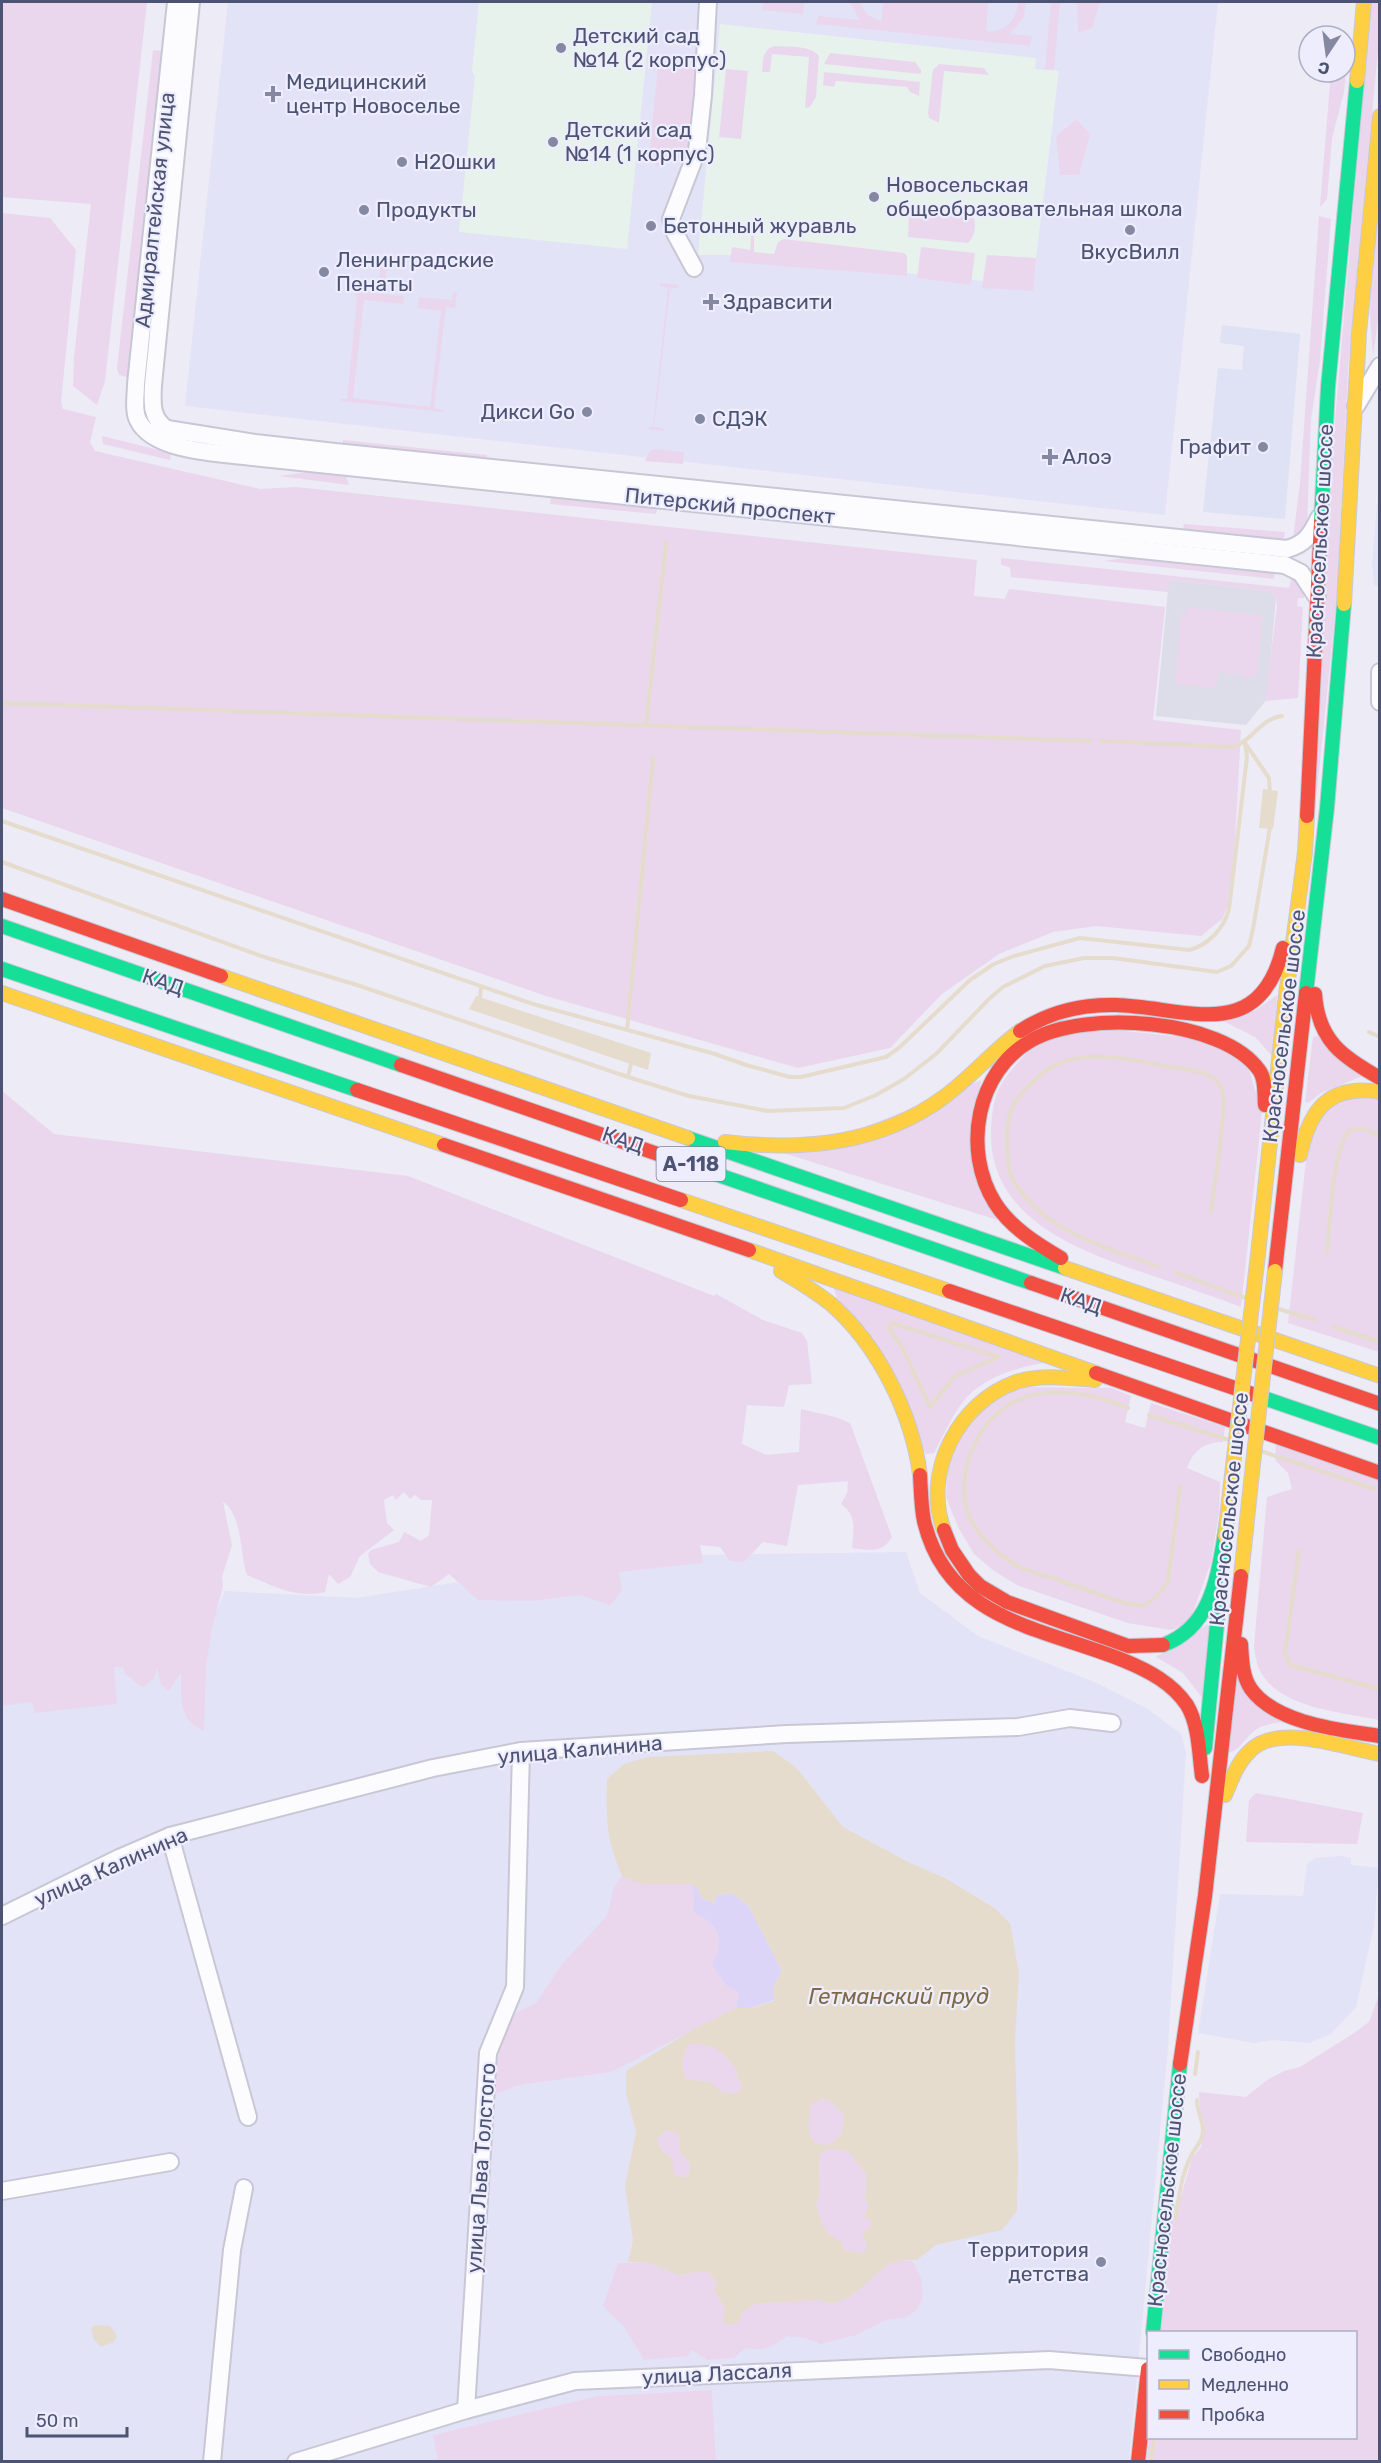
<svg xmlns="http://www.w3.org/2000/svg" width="1381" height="2463" viewBox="0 0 1381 2463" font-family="Rubik,sans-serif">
<rect width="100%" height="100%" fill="#ecebf6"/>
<g fill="#e3e3f7">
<polygon points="228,2 1218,2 1165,515 185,406"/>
<polygon points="1379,481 1379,585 1374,586 1372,565"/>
<polygon points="906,1552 920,1593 978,1636 1097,1683 1148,1709 1181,1734 1186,1752 1168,2047 1129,2461 716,2461 712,2390 598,2396 434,2435 438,2461 2,2461 2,1634 200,1648 225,1591 357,1598 623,1556"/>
<polygon points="1341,1856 1351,1858 1351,1865 1379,1868 1374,1926 1356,2007 1331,2034 1309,2043 1274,2040 1254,2043 1198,2033 1220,1894 1303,1896 1307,1864 1315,1858"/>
</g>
<polygon fill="#dee2f4" points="1222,325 1300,334 1285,519 1203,512 1218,368 1242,370 1244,346 1220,343"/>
<polygon fill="#dcdde8" points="1169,580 1270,591 1276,597 1267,699 1246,725 1156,716"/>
<g fill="#e7f2ed">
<polygon points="479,2 652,2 627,249 459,232 475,77 472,71"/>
<polygon points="720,24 1036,58 1035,69 1059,71 1036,258 987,255 983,281 731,255 698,255"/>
</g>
<g fill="#ead7ed">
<polygon points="2,2 147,2 105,381 97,405 73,386 74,357 91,204 2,197"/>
<polygon points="763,2 804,2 803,14 762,10"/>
<path d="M850 2H859L867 14 881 22 883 2H988L986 31C1004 34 1017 19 1018 2H1026L1024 17 1010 34 1032 36 1030 46 816 24 818 16 859 20Z"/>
<polygon points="1051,2 1060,2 1054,70 1045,69"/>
<polygon points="1077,2 1100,2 1092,28 1078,33"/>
<polygon points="1371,2 1379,2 1379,40 1348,370 1337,596 1314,820 1332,456"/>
<polygon points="1345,41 1349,42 1344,92 1332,138 1327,199 1320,207 1331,72 1345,72"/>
<path d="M775 46C788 47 811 45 819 56L816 97 810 107 805 108 809 57 772 54 770 72H762C763 60 762 49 775 46Z"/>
<polygon points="153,50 163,51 130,378 119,375 117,368"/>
<polygon points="830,53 915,62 921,70 921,74 824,64"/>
<polygon points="939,64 984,68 989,75 944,71 939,123 929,118 928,113 933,70"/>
<polygon points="658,65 697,69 691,132 652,128"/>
<polygon points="726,69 748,71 741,139 719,137"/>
<polygon points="824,72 920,82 919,96 910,92 907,87 836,81 834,87 823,85"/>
<polygon points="1076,119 1090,134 1079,175 1060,175 1056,137"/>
<path d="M652 129 694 134 692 155 658 167C649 160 650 140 652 129Z"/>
<polygon points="1379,188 1380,306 1373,356 1369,303"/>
<path d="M915 208 972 213C977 223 976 235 968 243L908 237 909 215Z"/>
<polygon points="2,213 50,218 76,250 61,402 63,409 96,417 90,442 95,451 260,489 296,487 977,560 974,596 1005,599 1009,589 1165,607 1153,720 1241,730 1232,897 1222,919 1201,936 1096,926 1053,932 999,954 942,994 890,1048 798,1068 546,996 2,808"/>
<path d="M1319 216 1331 219 1320 361 1311 419 1307 522C1305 530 1302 536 1293 538L1300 483Z"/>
<polygon points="751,236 754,236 754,252 774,254 778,242 784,239 904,253 907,256 907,276 730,262 732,247 750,250"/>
<polygon points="921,247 975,253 971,285 917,278"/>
<polygon points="382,255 388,256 384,294 404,296 403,304 364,300 353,398 430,407 441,311 418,308 419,297 452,300 453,292 457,293 455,308 446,307 434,409 444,410 443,412 342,401 340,399 347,399 357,299 354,293 355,291 377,293"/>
<polygon points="987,255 1036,258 1033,291 982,288"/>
<polygon points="660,283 679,285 678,288 670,289 654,427 662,428 665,431 646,429 653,426 668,288 660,286"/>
<polygon points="102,436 171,453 170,460 103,444"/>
<polygon points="343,440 487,455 486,461 343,446"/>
<polygon points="655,449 684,452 683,464 645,461 650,451"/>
<polygon points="309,472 346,476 349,485 279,476"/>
<polygon points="551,498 657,508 656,514 550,504"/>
<polygon points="1184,524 1285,532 1284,538 1280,541 1191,534 1183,529"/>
<polygon points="1137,556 1275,570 1274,579 1104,561"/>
<path d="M1001 558 1289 588 1292 575C1298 582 1305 588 1304 598H1298L1297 606 1303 607 1298 698 1265 701 1277 606 1276 597 1270 591 1170 580 1168 592 1011 577 1010 567 1001 565Z"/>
<polygon points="1187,607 1260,615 1263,618 1257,674 1254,674 1253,679 1243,678 1242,675 1219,672 1216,688 1175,684 1181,614 1186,614"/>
<polygon points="1277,995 1273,1057 1255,1037 1221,1020 1256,1010"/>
<path d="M1087 1027 1211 1040 1247 1064 1262 1112 1241 1307C1217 1298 1192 1289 1168 1281 1089 1254 979 1223 992 1117 995 1088 1004 1078 1022 1058 1026 1054 1030 1048 1035 1045 1049 1036 1071 1032 1087 1027Z"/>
<polygon points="1317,1036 1365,1075 1321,1093 1308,1103 1305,1102 1313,1037"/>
<polygon points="981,1080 975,1117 1004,1222 777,1151 808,1150"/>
<path d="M2 1091 54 1134 408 1176 714 1296 716 1294 763 1320 802 1333 807 1341 812 1384 789 1385 784 1407 747 1405 742 1444 766 1455 799 1452 801 1409 835 1417 850 1423 892 1537C882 1554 869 1550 852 1548 853 1530 858 1516 841 1504L847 1493 848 1481 798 1485 787 1546 763 1542 744 1562 730 1561 720 1547 700 1545 703 1563 619 1572 622 1591 610 1605 580 1595 532 1601 478 1600 449 1574 431 1587 378 1572 370 1564 368 1554 371 1550 399 1542 404 1532 421 1541 429 1535 432 1500H421L415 1495 410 1499 404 1492 396 1500 393 1495 384 1500 387 1523 394 1530 360 1556 350 1577 338 1584 329 1574 325 1592C296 1599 273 1586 247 1575 240 1554 242 1513 223 1502L232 1545 222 1577 223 1586 212 1628 206 1668 204 1731C177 1720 182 1698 181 1672L169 1691 161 1685 157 1668 154 1678 143 1688 125 1674 123 1667H114L117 1704 35 1713 32 1702 2 1706Z"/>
<polygon points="1348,1097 1379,1100 1379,1352 1288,1323 1308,1142 1322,1114"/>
<path d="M833 1286 1050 1362C1020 1366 981 1377 962 1403 951 1418 943 1436 934 1453L926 1454 837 1298Z"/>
<path d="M1017 1387 1112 1388 1131 1396 1125 1422 1145 1428 1151 1403 1225 1427 1223 1442C1204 1442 1193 1451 1187 1468L1220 1482 1219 1513 1211 1562 1189 1623 1171 1630 1128 1623 1019 1586 994 1571 974 1554 958 1527 946 1497 948 1467 962 1434 989 1404Z"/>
<path d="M1276 1443 1379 1478V1720C1341 1712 1278 1709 1259 1669 1256 1662 1255 1653 1254 1646L1267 1497 1292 1489 1288 1473 1275 1460Z"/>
<polygon points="1213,1621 1204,1700 1183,1673 1156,1657"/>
<path d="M1237 1675 1282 1722C1271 1724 1261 1725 1253 1732 1242 1741 1242 1749 1226 1754Z"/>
<polygon points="1256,1793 1363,1813 1357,1844 1246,1842 1249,1800"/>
<path d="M622 1876 641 1884H691L694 1899 693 1912C719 1926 726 1938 712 1965L740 1993 736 2008 611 2072 519 2085 491 2096 499 2032 514 2014 536 2003 562 1964 607 1916 614 1887Z"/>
<polygon points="1379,1995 1379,2461 1146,2462 1149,2438 1356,2438 1356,2332 1161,2332 1174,2206 1181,2197 1192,2158 1201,2147 1205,2128 1200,2110 1199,2092 1246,2097 1267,2080 1284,2071 1300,2067 1354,2033 1369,2022"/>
<path d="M689 2044C718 2044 721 2048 737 2071L736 2075 742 2084 740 2091 735 2095 722 2092 710 2082 686 2079C680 2065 682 2057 689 2044Z"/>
<path d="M820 2099 831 2101 844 2115C844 2123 843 2132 838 2138 830 2147 814 2148 810 2135 807 2127 811 2114 810 2105Z"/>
<polygon points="668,2130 676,2132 680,2142 680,2152 690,2163 689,2171 686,2177 676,2176 673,2170 673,2160 660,2148 657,2138"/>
<path d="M846 2148C856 2156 858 2166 867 2175L865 2200 869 2206 872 2226 865 2239 868 2247 862 2254 845 2251 841 2241C823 2234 822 2221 816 2205 824 2187 817 2173 820 2155L827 2149Z"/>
<path d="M902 2260 912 2261 921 2278 923 2297 917 2310 904 2318 886 2320 856 2335 821 2344 805 2338 787 2336C771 2347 765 2352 745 2348L734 2358 707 2360 692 2350 688 2356 644 2360 624 2327 603 2306 618 2263H651L678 2275 707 2271 717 2282 714 2290 725 2308 724 2324 755 2304 818 2300 833 2304 853 2295 887 2265Z"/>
<polygon points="712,2390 716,2461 438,2461 433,2435 598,2396"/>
</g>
<path fill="#ddd5f8" d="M691 1884 698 1889 702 1898 714 1903 716 1896 731 1893 748 1905 782 1971 773 1988 774 2000 750 2008H736L739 1993 727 1986 712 1965C726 1938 719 1925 693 1912L694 1899Z"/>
<g fill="#e6dccd" fill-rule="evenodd">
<polygon points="1263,789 1278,791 1273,829 1259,828"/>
<polygon points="476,996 651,1053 648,1070 469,1009"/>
<path d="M773 1751 796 1767 843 1827 910 1863 945 1878 996 1909 1010 1923 1019 1973 1015 2041 1018 2164 1017 2211 1002 2230 936 2245 917 2260H902L887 2265 853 2295 833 2304 818 2300 755 2304 743 2312 737 2324H723L725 2308 714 2290 717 2282 707 2271 678 2275 651 2263 628 2262 633 2240 625 2186 636 2132 626 2093V2071L692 2030 736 2008H750L774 2001 773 1988 782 1971 748 1905 731 1893 716 1896 714 1903 702 1898 698 1889 691 1884H641L622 1876C606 1839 606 1819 607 1779L624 1764 648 1757ZM689 2044C716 2044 722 2050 737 2071L736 2075 742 2084 740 2091 735 2094 722 2092 710 2082 686 2079C680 2065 682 2057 689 2044ZM821 2099 831 2101 844 2115C844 2123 843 2132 838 2138 830 2147 814 2148 810 2135 807 2127 811 2114 810 2105ZM668 2130 676 2132 680 2142V2152L690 2163 689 2171 686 2177 676 2176 673 2170V2160L660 2148 657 2138ZM827 2149C858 2148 849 2157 867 2175L865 2200 869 2206 864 2216 870 2220 872 2225 862 2234 868 2247 862 2253 845 2251 841 2241C823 2234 822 2221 816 2205 824 2187 817 2173 820 2155Z"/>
<polygon points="96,2325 110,2326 117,2336 114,2342 101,2347 94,2340 91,2328"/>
</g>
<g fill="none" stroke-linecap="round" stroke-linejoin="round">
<g stroke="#e6dccd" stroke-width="4">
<polyline points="2,703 1091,741"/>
<polyline points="646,724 666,543"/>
<path d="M1101 741 1234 747C1254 739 1260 719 1282 716"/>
<polyline points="1245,743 1269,778 1270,795"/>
<path d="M2 821 533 1004 715 1054 746 1065 790 1077H801L886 1057 900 1047 970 980 994 964 1014 956 1080 938 1189 950C1209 945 1224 928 1229 909L1247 757 1245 743"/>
<polyline points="2,862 261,956 357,985 628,1077 689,1096 768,1111 844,1108 876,1095 904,1079 936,1054 989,999 1003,987 1045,966 1084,958 1113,958 1217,972 1231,966 1249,946 1253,929 1270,827"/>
<polyline points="480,997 481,987"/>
<polyline points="627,1030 653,758"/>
<polyline points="1369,1032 1380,1037"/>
<polyline points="628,1077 631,1064"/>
<path d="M1327 1252C1331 1218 1331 1159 1348 1131L1361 1128 1380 1136"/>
<path d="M1159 1267C1108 1248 1048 1233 1016 1185 1006 1171 1007 1148 1007 1132 1007 1114 1016 1096 1030 1085 1035 1080 1041 1074 1047 1070 1082 1046 1133 1061 1171 1067 1189 1070 1215 1070 1222 1090 1228 1107 1213 1189 1211 1212"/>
<path d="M1176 1273C1200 1280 1222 1291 1246 1298"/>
<polyline points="1279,1309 1315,1320"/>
<polygon points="892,1323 999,1357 955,1376 930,1407 902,1347 889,1328"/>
<polyline points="1334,1327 1380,1342"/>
<path d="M1128 1408C1094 1394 1049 1384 1014 1402 976 1421 954 1476 969 1516 977 1535 998 1554 1016 1565 1025 1571 1039 1574 1050 1577 1076 1586 1101 1595 1127 1604L1145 1605 1159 1594 1168 1581 1180 1487"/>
<polyline points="1149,1415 1229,1440"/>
<polyline points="1261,1451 1374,1489"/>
<polyline points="1299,1551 1285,1652 1290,1665 1380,1689"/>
<polyline points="1195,2074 1198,2052"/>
<path d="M1176 2218C1178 2198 1181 2177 1190 2158 1194 2148 1204 2141 1203 2128 1202 2119 1197 2110 1197 2100"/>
<polyline points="1151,2462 1154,2438"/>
</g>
<defs>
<g id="street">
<path d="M176 2 136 384C136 394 133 411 138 420 153 452 222 453 253 457L1285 565 1301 573 1317 597"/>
<path d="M191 2 153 385C152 403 151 419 167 429L255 443 335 452 1287 549C1305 544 1311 535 1319 518"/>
<polyline points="694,268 675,233 671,219 697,151 703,95 708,2"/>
<polyline points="1356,406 1380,366"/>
<polyline points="1380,672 1380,702"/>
<polyline points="170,1836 248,2117"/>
<polyline points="2,1916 119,1858 170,1836 433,1768 521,1751 787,1734 1018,1727 1070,1718 1112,1723"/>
<polyline points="2,2191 170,2162"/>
<polyline points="466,2410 488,2053 515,1987 521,1751"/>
<polyline points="212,2462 232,2250 244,2188"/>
<polyline points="296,2462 466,2410 575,2381 1049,2360 1148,2368"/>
</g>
<g id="fast">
<polyline points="1321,522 1328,387 1357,81"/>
<polyline points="2,926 401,1065"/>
<polyline points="2,969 357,1090"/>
<polyline points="1306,993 1327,808 1344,604"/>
<polyline points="688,1138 1065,1268"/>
<polyline points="701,1169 1031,1283"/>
<polyline points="1258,1396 1380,1438"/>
<path d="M1163 1645C1215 1626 1218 1570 1227 1522"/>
<polyline points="1205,1748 1220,1593"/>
<polyline points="1153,2332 1180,2064"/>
</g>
<g id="slow">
<polyline points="1357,81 1364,2"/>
<polyline points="1344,604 1359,333 1380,116"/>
<polyline points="221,976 688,1138"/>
<polyline points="2,993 444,1145"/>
<path d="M725 1142C802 1151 879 1145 944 1097 971 1077 993 1051 1020 1031"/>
<path d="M1300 1155C1310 1108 1330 1084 1380 1092"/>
<polyline points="681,1200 949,1291"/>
<polyline points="749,1250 1096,1373"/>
<polyline points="1257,1263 1286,995 1305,852 1307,816"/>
<polyline points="1065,1268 1380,1376"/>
<path d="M781 1271C798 1281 815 1291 831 1304 878 1345 912 1413 920 1475"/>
<path d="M944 1530C922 1472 959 1402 1016 1382 1041 1374 1069 1378 1095 1380"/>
<polyline points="1225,1536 1233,1466"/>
<polyline points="1241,1576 1253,1464"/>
<path d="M1225 1795C1232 1779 1237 1763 1250 1751 1278 1722 1345 1748 1380 1754"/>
</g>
<g id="jam">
<polyline points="1307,816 1321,522"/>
<polyline points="2,899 221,976"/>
<path d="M1315 994C1318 1040 1342 1057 1380 1078"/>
<path d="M1020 1031C1049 1012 1081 1004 1116 1005 1186 1007 1259 1046 1283 948"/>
<polyline points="401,1065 701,1169"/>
<polyline points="357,1090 681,1200"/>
<polyline points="444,1145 749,1250"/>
<path d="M1061 1258C1037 1244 1010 1227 995 1203 962 1150 976 1071 1032 1040 1084 1010 1222 1018 1259 1070 1266 1079 1264 1094 1265 1105"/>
<polyline points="1275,1271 1306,993"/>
<polyline points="1031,1283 1380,1404"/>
<polyline points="949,1291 1258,1396"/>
<polyline points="1096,1373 1380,1473"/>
<path d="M920 1475C921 1491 921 1506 924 1521 948 1622 1045 1628 1125 1661 1149 1671 1172 1683 1187 1705 1199 1725 1199 1754 1202 1776"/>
<polyline points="944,1530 952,1550 969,1575 980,1586 1007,1602 1128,1646 1163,1645"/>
<path d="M1241 1644C1242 1659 1242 1676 1251 1689 1276 1724 1341 1730 1380 1736"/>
<polyline points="1180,2064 1205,1896 1241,1576"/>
<polyline points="1138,2462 1148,2369"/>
</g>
</defs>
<use href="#street" stroke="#c7c7d5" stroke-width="20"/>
<use href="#fast" stroke="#c8c9d7" stroke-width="16"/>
<use href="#slow" stroke="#c8c9d7" stroke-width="16"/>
<use href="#jam" stroke="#c8c9d7" stroke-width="16"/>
<use href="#street" stroke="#fcfcfe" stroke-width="16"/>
<use href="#fast" stroke="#16e098" stroke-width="14"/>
<use href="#slow" stroke="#ffcf43" stroke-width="14"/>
<use href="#jam" stroke="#f24e42" stroke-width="14"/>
<defs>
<g id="slow-bridge">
<polyline points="1253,1464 1275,1271"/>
<polyline points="1233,1466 1257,1263"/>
</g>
</defs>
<use href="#slow-bridge" stroke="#c8c9d7" stroke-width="16" stroke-linecap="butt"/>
<use href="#slow-bridge" stroke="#ffcf43" stroke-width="14"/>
</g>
<g fill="#8588a1" stroke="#eeedfe" stroke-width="2">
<circle cx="561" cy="48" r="6"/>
<path d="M270 85h6v6h6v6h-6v6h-6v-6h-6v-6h6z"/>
<circle cx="553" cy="142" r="6"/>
<circle cx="402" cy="162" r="6"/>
<circle cx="874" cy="197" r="6"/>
<circle cx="364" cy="210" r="6"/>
<circle cx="651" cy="226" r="6"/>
<circle cx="1130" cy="230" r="6"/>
<circle cx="324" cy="272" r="6"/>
<path d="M708 293h6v6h6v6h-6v6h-6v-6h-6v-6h6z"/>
<circle cx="587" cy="412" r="6"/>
<circle cx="700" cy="419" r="6"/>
<circle cx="1263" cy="447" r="6"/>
<path d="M1047 448h6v6h6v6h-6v6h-6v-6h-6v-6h6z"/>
<circle cx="1101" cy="2262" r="6"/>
</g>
<g text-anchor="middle" stroke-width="4.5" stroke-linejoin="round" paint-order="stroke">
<rect fill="#eeedfe" stroke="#7d819d" stroke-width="1.5" x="656.5" y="1147" width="69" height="34" rx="4.5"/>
<g font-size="20" font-weight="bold" fill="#4d5373">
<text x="691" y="1171">А-118</text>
</g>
<g font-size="21" fill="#4d5373" stroke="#eeedfe" text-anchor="start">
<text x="573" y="43">Детский сад<tspan x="573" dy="24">№14 (2 корпус)</tspan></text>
<text x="286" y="89">Медицинский<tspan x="286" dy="24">центр Новоселье</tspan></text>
<text x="565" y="137">Детский сад<tspan x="565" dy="24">№14 (1 корпус)</tspan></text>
<text x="414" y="169">H2Oшки</text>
<text x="886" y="192">Новосельская<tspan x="886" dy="24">общеобразовательная школа</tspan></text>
<text x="376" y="217">Продукты</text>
<text x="663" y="233">Бетонный журавль</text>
<text x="1130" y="259" text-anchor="middle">ВкусВилл</text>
<text x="336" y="267">Ленинградские<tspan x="336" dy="24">Пенаты</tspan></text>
<text x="723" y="309">Здравсити</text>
<text x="575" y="419" text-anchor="end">Дикси Go</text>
<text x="712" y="426">СДЭК</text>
<text x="1251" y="454" text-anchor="end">Графит</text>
<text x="1062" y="464">Алоэ</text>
<text x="1089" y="2257" text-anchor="end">Территория<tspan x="1089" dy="24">детства</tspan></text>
</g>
<g font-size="21" fill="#4d5373" stroke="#eeedfe">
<text transform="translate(155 210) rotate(-84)" y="7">Адмиралтейская улица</text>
<text transform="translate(730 506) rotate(6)" y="7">Питерский проспект</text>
<text transform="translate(1320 541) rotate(-87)" y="7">Красносельское шоссе</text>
<text transform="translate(163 982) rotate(19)" y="7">КАД</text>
<text transform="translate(1284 1026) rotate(-83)" y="7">Красносельское шоссе</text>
<text transform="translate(623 1140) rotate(19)" y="7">КАД</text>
<text transform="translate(1081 1301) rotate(19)" y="7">КАД</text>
<text transform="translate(1229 1509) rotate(-84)" y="7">Красносельское шоссе</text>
<text transform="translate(580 1750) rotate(-5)" y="7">улица Калинина</text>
<text transform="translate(111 1867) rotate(-24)" y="7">улица Калинина</text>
<text transform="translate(481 2168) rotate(-86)" y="7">улица Льва Толстого</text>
<text transform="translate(1167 2190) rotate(-84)" y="7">Красносельское шоссе</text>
<text transform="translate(717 2374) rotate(-3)" y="7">улица Лассаля</text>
</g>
<g font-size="22" font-style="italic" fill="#7f6944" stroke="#eeedfe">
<text x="899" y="2004">Гетманский пруд</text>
</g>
</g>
<rect width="1381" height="2463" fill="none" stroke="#4d5373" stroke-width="6"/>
<rect x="1147" y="2331" width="210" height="108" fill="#eeedfe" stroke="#aeafc6" stroke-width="1.5"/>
<rect x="1159" y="2350" width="30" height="9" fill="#16e098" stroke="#aeafc6" stroke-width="1.5"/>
<text x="1201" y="2361" font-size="18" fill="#4d5373">Свободно</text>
<rect x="1159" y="2380" width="30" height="9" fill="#ffcf43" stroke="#aeafc6" stroke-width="1.5"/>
<text x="1201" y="2391" font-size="18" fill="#4d5373">Медленно</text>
<rect x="1159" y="2410" width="30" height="9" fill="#f24e42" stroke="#aeafc6" stroke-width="1.5"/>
<text x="1201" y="2421" font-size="18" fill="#4d5373">Пробка</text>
<g transform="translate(1327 54) rotate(193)"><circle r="28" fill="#eeedfe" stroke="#aeafc6" stroke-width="1.5"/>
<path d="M0-4.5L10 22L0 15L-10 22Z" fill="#8588a1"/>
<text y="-9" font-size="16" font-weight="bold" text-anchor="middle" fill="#4d5373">С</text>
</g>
<path d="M27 2427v9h100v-9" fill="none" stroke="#4d5373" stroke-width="3"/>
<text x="36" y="2427" font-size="18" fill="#4d5373" stroke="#eeedfe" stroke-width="4.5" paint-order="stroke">50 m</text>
</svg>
